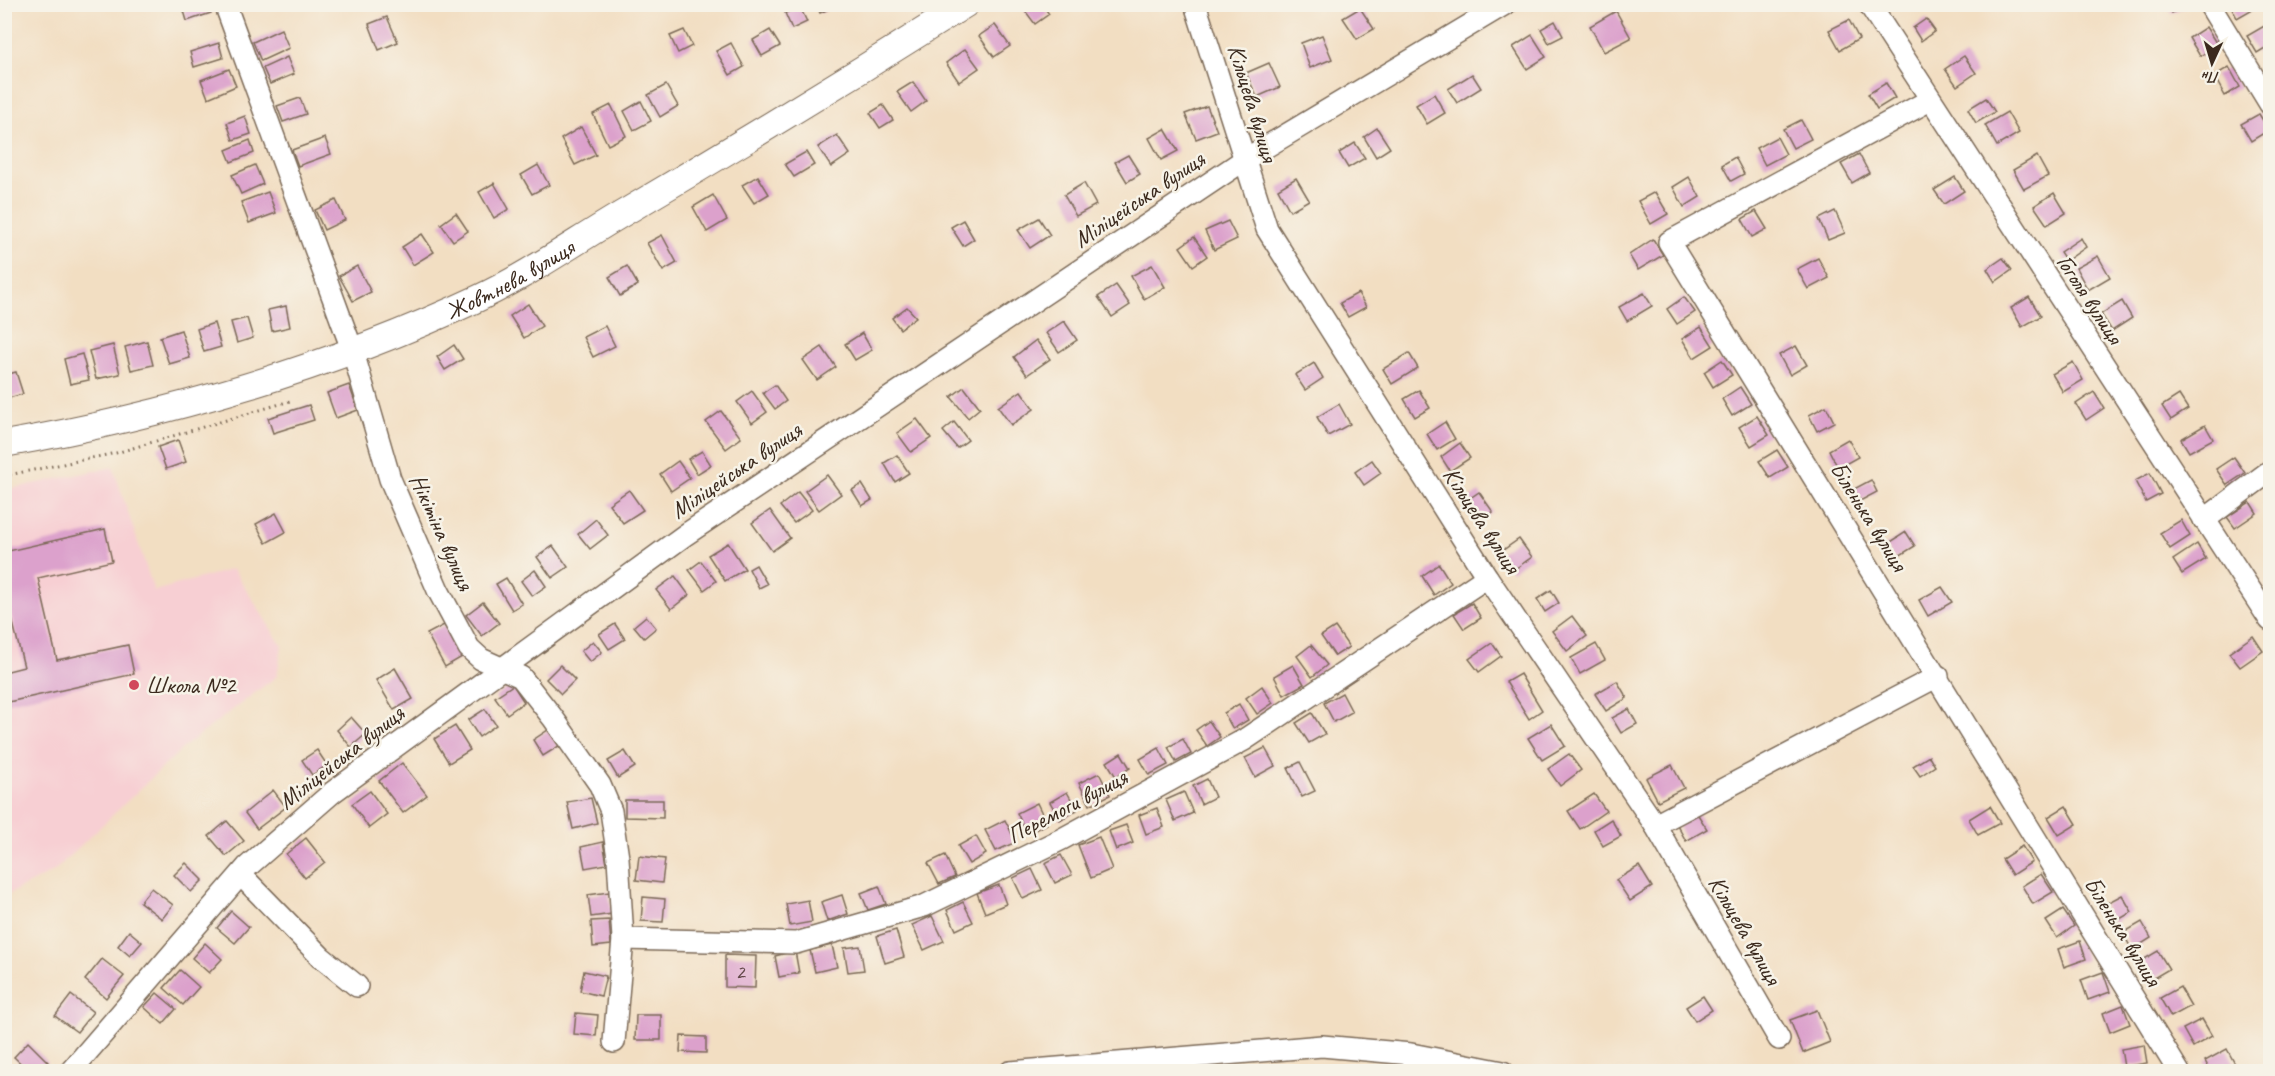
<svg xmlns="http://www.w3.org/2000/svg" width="2275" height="1076" viewBox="0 0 2275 1076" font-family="Caveat,sans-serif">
<rect width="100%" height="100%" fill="#f7f3e8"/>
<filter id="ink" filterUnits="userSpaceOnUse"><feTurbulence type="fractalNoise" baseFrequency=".0167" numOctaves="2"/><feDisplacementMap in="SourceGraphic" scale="12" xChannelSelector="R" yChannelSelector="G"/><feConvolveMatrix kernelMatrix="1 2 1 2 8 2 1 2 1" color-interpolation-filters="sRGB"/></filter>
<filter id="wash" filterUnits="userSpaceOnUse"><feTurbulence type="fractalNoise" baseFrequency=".008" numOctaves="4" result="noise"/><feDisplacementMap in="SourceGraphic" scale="24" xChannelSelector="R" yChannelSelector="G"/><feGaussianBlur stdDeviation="1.35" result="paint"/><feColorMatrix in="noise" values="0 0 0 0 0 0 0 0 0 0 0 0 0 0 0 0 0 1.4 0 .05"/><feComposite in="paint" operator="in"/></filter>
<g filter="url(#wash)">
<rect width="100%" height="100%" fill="#f2dec2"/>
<polygon fill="#f7cfd3" points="113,467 154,591 233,569 282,646 277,676 184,747 54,871 5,896 5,490"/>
<g id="blocks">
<g fill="#dca1cc">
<polygon points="182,4 208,4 211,13 187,21"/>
<polygon points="816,4 840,4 820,13"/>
<polygon points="1028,4 1042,4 1049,14 1035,24 1023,8"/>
<polygon points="2167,4 2188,4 2172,13"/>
<polygon points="2230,4 2257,4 2258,6 2237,18"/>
<polygon points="800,7 807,22 792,29 785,13"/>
<polygon points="1360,8 1374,29 1357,39 1343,18"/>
<polygon points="1616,11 1631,38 1604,52 1590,26"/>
<polygon points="387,17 398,42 379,50 369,24"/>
<polygon points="1926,19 1935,31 1921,41 1913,28"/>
<polygon points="1849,20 1859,39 1840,50 1829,30"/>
<polygon points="1555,21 1563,36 1549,43 1541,29"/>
<polygon points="995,25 1010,46 994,57 979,36"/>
<polygon points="2266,25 2270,33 2270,45 2257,53 2247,36"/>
<polygon points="2206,27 2218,46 2200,56 2189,38"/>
<polygon points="281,29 289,48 261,61 253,42"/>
<polygon points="684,30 692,46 678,53 670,36"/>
<polygon points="770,30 780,46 762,56 753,40"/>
<polygon points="1322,35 1332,59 1310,68 1301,43"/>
<polygon points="1532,35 1546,57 1527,69 1513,47"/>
<polygon points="219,43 223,58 194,67 190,52"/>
<polygon points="731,43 744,67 730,75 716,51"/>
<polygon points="965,49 979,68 959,82 946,63"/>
<polygon points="1964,56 1976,73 1957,86 1945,69"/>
<polygon points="287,57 294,74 270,84 263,68"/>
<polygon points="1269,63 1280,87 1257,97 1246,73"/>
<polygon points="2229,67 2240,87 2225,96 2214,76"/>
<polygon points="229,69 236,86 208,98 201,80"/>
<polygon points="1472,74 1481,88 1457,103 1448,89"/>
<polygon points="913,82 926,101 911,112 897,92"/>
<polygon points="1886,83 1895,98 1877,109 1868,94"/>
<polygon points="666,85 678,106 660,117 648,95"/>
<polygon points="1434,94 1445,113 1427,124 1416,105"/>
<polygon points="300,98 306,114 283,122 277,106"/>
<polygon points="1986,98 1995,112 1976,123 1968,109"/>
<polygon points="641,101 651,121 634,130 624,111"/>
<polygon points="611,105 626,136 608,145 593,114"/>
<polygon points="883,105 893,120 880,128 870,113"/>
<polygon points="1207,106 1217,131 1196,139 1185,114"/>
<polygon points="2007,112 2019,133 1997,146 1985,125"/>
<polygon points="2259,114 2269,130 2251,141 2241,124"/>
<polygon points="245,116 251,134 233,140 227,123"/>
<polygon points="1801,120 1811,139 1793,148 1783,129"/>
<polygon points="581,127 596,155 575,165 561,139"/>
<polygon points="1377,128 1390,148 1376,157 1364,137"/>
<polygon points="1165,129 1178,151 1161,160 1149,138"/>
<polygon points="837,135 850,154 831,167 818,147"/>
<polygon points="1777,137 1786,154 1765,165 1756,148"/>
<polygon points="325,138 331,154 298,166 292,150"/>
<polygon points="250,140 254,153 231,162 226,150"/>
<polygon points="1355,143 1365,158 1348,168 1339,153"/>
<polygon points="806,152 814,165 794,177 785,164"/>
<polygon points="1859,154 1869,173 1852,183 1841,164"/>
<polygon points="1128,155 1140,174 1127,182 1115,162"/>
<polygon points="2037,156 2048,176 2024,189 2013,170"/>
<polygon points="1735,157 1744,174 1731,181 1722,165"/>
<polygon points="255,165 263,184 241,194 232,175"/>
<polygon points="538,165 549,185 532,194 521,175"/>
<polygon points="758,176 769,194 754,203 742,185"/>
<polygon points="1689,177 1700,197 1684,207 1673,187"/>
<polygon points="1955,177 1964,191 1944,204 1934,190"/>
<polygon points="1296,178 1309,200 1290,211 1278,189"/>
<polygon points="494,183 509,209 494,218 479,192"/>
<polygon points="1084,183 1096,205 1076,216 1064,195"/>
<polygon points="268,192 276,213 249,223 241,202"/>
<polygon points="1655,192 1668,214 1651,224 1638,201"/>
<polygon points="2054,193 2066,213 2047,225 2034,206"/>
<polygon points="713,195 727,220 707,232 693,207"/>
<polygon points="336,200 345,220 324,230 315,210"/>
<polygon points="1756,211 1767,229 1752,237 1742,219"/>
<polygon points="1835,211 1845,233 1828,240 1819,219"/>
<polygon points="456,213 468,231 453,241 441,224"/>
<polygon points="1039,218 1050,235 1030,248 1018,230"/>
<polygon points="963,220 974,239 963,246 951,227"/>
<polygon points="1228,221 1237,239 1214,250 1205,231"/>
<polygon points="422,234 434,252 413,265 402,247"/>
<polygon points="662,235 677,263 663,271 647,243"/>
<polygon points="1194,237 1207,256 1193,266 1180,247"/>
<polygon points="2081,238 2086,247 2066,261 2060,252"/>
<polygon points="1653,239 1663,255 1638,270 1629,255"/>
<polygon points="2098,256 2110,277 2088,290 2076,268"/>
<polygon points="1818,258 1829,278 1808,289 1797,269"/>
<polygon points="2003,258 2012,270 1995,282 1987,269"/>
<polygon points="1152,265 1165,287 1144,299 1131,276"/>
<polygon points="357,266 371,292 353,301 339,276"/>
<polygon points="627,266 638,285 620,296 609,277"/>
<polygon points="1116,285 1130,305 1112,317 1098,297"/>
<polygon points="1358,293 1366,307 1348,317 1340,303"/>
<polygon points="1644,293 1652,306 1627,321 1619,307"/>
<polygon points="1684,297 1695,312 1677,324 1667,309"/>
<polygon points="2029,297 2041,316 2022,327 2011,308"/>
<polygon points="2122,301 2132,318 2112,331 2101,314"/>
<polygon points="528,304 542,326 524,338 510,316"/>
<polygon points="286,306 290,327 272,331 268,310"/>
<polygon points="907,307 916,317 900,329 892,318"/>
<polygon points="247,318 253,338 237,343 231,322"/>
<polygon points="1064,321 1077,340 1059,352 1046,333"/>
<polygon points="214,323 221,347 204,352 197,329"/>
<polygon points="605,326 615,346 593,357 583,337"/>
<polygon points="1701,327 1713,346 1694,358 1682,339"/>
<polygon points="181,330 190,358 169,364 160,337"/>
<polygon points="862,333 872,350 855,360 845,344"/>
<polygon points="1036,340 1050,359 1027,375 1014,357"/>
<polygon points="147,341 153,365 131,370 125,347"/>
<polygon points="113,345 120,374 96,379 89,351"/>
<polygon points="454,345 463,359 445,370 437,357"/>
<polygon points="1796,346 1807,365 1790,375 1779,355"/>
<polygon points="822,347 836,367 817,380 803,360"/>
<polygon points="1409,353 1418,368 1392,384 1383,369"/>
<polygon points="82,354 89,380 70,384 64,359"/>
<polygon points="1722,360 1732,375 1713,387 1704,372"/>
<polygon points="2073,362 2083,380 2063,392 2052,374"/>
<polygon points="1314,363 1323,378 1305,390 1295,375"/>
<polygon points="16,372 23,394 5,399 5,375"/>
<polygon points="349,385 358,410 336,418 327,393"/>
<polygon points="775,385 786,401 775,409 763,393"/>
<polygon points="964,387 980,408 968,418 951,397"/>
<polygon points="1740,387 1751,404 1732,416 1722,399"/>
<polygon points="1419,390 1430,408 1415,417 1404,399"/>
<polygon points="752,391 767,412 752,423 737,402"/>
<polygon points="1021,391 1034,409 1011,425 998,407"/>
<polygon points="2094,392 2104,408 2086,420 2076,404"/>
<polygon points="2179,395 2188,409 2171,420 2162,406"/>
<polygon points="1339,404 1350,424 1328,436 1317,417"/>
<polygon points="309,405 314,420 273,433 268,418"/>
<polygon points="1826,406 1834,422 1817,431 1809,415"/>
<polygon points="721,411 741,438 726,449 706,422"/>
<polygon points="1757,416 1769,435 1751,446 1739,427"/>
<polygon points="917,419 931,438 911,452 897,433"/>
<polygon points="954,422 968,440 957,448 943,431"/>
<polygon points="1445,422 1455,439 1437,450 1427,434"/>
<polygon points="2205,425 2213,439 2189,452 2181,439"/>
<polygon points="1848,439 1858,457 1838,468 1829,450"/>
<polygon points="178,440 186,462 166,469 158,447"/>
<polygon points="1460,443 1470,458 1450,471 1441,457"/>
<polygon points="1777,450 1788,467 1770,478 1759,461"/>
<polygon points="702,451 711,465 697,474 688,459"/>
<polygon points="897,455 909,473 895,482 884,463"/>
<polygon points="2234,457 2245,473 2227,485 2216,469"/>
<polygon points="1372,460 1381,473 1364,485 1355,472"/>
<polygon points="678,461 690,478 671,491 660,474"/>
<polygon points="2150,473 2161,494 2146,502 2135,481"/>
<polygon points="827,475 841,494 819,510 805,491"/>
<polygon points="1871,480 1877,492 1860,501 1854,489"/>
<polygon points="862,484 872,500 862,506 852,490"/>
<polygon points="629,490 643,510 623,523 609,504"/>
<polygon points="798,492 812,510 794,523 780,506"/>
<polygon points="1479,492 1493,512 1480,521 1466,501"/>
<polygon points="2250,502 2257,513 2235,528 2227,517"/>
<polygon points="770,510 790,538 772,551 752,523"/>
<polygon points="276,513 286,532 266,543 256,524"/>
<polygon points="596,519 608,535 590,549 578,534"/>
<polygon points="2181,520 2190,536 2170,549 2160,533"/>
<polygon points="105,529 112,561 38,578 57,660 128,645 134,674 4,703 4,672 24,667 4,587 4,552"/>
<polygon points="1906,532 1915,546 1894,559 1886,545"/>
<polygon points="1519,539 1532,557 1512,571 1499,553"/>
<polygon points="728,543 745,569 725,581 708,555"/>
<polygon points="2197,544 2206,559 2182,574 2173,560"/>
<polygon points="553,546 568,567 552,578 537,557"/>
<polygon points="701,561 716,581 704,590 689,570"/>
<polygon points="1439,564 1451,583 1434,595 1422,576"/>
<polygon points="756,565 767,584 759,588 749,569"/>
<polygon points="535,570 546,586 532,596 521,581"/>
<polygon points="675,576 689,595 671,609 656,590"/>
<polygon points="506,578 522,604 512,610 496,584"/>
<polygon points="1942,587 1952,602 1928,616 1919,600"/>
<polygon points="1551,590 1559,603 1545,612 1537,599"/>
<polygon points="483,602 499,623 482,636 466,615"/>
<polygon points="1472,603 1481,618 1464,629 1454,614"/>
<polygon points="646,616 656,628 644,638 634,626"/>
<polygon points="1572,616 1587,636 1567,651 1552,631"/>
<polygon points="615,624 625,639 609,649 599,634"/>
<polygon points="444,625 462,657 445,667 427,634"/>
<polygon points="1335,627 1349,647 1335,656 1321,636"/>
<polygon points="2253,636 2263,651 2240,667 2229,653"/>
<polygon points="593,641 602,652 590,662 581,651"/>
<polygon points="1492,643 1501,656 1479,672 1469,659"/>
<polygon points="1596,644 1605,660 1580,674 1571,658"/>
<polygon points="1311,645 1327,665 1312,677 1297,656"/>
<polygon points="560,665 575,680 561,694 546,679"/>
<polygon points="1293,665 1304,684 1284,695 1274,676"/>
<polygon points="395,668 413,699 394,710 376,680"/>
<polygon points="1520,674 1542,710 1529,719 1506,682"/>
<polygon points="1617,681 1627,698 1606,711 1595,694"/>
<polygon points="513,685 524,702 507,714 495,697"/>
<polygon points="1262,686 1273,703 1257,714 1246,698"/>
<polygon points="1342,693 1352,712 1334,722 1324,703"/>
<polygon points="1239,704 1248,720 1233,729 1224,713"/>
<polygon points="485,709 496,725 479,737 468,720"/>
<polygon points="1629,709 1637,724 1621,733 1612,718"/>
<polygon points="1312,713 1325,734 1309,743 1296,723"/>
<polygon points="351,717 366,734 351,747 337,730"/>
<polygon points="1209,721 1220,737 1207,746 1196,730"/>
<polygon points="1551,724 1565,746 1542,760 1528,738"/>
<polygon points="455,726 470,750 449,763 434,739"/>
<polygon points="548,730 559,746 543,756 533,740"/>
<polygon points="1183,739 1191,754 1176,762 1168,747"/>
<polygon points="1159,748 1168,765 1149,775 1140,759"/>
<polygon points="1265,748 1275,766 1255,777 1245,758"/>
<polygon points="317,750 327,765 312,775 302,760"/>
<polygon points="625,751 635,767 618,778 608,761"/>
<polygon points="1121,753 1130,768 1116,777 1107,762"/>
<polygon points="1569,754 1581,770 1560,786 1548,769"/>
<polygon points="1929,756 1935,766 1920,776 1913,766"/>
<polygon points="1300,762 1315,791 1302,797 1288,768"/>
<polygon points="402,763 427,795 403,813 379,781"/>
<polygon points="1672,765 1684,788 1658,801 1646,778"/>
<polygon points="1099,773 1110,795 1090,805 1079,783"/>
<polygon points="1207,779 1215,797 1201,804 1193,786"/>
<polygon points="273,790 286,807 257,829 245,813"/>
<polygon points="370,791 387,814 369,828 352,804"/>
<polygon points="1067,792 1077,810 1060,820 1050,802"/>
<polygon points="1184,792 1193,813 1175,821 1166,800"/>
<polygon points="1594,794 1606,811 1580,829 1568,811"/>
<polygon points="591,798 597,823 573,829 567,802"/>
<polygon points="625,800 663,800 663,818 625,817"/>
<polygon points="1037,803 1047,824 1027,834 1017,813"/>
<polygon points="1990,806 2000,823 1978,835 1969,819"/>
<polygon points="2066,806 2077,824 2059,835 2048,817"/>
<polygon points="1157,808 1164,827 1146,834 1139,815"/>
<polygon points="1695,810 1707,829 1686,841 1675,821"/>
<polygon points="1611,819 1621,836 1603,846 1594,830"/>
<polygon points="1005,820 1016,842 996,851 985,830"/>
<polygon points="227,821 244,841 226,856 209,836"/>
<polygon points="1126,825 1133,843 1116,850 1109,831"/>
<polygon points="976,836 986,854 969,864 958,846"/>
<polygon points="1099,837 1112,869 1091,878 1078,845"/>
<polygon points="306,838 325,862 305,878 286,854"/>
<polygon points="603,842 607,864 585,868 581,847"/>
<polygon points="2022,846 2032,862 2012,875 2002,859"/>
<polygon points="945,855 955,877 939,884 928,863"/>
<polygon points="1061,855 1072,875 1055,883 1045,863"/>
<polygon points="639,856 665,859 662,883 636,880"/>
<polygon points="186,863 203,880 191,892 174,875"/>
<polygon points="1639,866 1652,887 1630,901 1616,880"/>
<polygon points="1032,869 1042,890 1023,899 1013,878"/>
<polygon points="2041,874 2053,892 2033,904 2022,886"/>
<polygon points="999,885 1006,904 985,913 977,893"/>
<polygon points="879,886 886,904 868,910 861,893"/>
<polygon points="151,888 173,905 162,919 140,902"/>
<polygon points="609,892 612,914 591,917 588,895"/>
<polygon points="842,895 848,914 827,921 821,902"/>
<polygon points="2122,895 2132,912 2113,923 2103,905"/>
<polygon points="643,897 665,899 663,922 641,921"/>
<polygon points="808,900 812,922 790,926 786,904"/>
<polygon points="963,902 973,922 956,930 947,910"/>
<polygon points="2063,910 2074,926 2057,938 2046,921"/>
<polygon points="231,911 249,927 235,943 217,928"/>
<polygon points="932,916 944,941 924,950 912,925"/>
<polygon points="609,920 611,945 593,947 591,921"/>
<polygon points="2142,922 2151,938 2132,950 2123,933"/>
<polygon points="896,930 904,957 885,963 877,936"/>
<polygon points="129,931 142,942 130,956 118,946"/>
<polygon points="2080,941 2086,959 2064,967 2058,949"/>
<polygon points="205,943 222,959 209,973 192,958"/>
<polygon points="832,945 837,967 815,972 810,950"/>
<polygon points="860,946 864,970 848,972 844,948"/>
<polygon points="795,951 799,973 779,977 775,956"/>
<polygon points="2158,951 2169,969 2152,979 2141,961"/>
<polygon points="725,955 756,956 755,988 725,987"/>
<polygon points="102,959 124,976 106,998 85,980"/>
<polygon points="180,970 199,987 183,1005 164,988"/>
<polygon points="584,971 606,976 601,996 580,991"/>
<polygon points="2103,972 2110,992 2088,1000 2081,980"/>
<polygon points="2180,987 2191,1006 2171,1017 2160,998"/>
<polygon points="157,993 176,1009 163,1024 144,1007"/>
<polygon points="71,995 93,1012 77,1032 55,1016"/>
<polygon points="1703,996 1712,1010 1695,1021 1686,1007"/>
<polygon points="2123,1005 2130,1024 2110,1032 2103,1013"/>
<polygon points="1817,1010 1830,1042 1803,1053 1790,1020"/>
<polygon points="576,1013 598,1015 596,1036 574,1034"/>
<polygon points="636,1015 661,1015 661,1040 635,1040"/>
<polygon points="2202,1019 2212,1036 2193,1047 2183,1029"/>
<polygon points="681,1036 706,1037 706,1053 680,1052"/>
<polygon points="28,1042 48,1062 39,1072 30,1072 14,1057"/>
<polygon points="2144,1045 2147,1063 2124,1067 2121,1049"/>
<polygon points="2227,1049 2236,1066 2225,1072 2211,1072 2205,1061"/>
</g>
</g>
</g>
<g filter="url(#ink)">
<use href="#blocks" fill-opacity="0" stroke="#7b6957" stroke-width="1.5"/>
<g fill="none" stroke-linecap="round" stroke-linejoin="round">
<defs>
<g id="minor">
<polyline points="225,4 353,352 390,479 438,590 469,648 481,659 521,677 553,718 600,785 611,811 618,858 623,939 614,1042"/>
<polyline points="1195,4 1267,229 1487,577 1655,825 1779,1039"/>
<polyline points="1869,4 2270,620"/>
<polyline points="2209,4 2270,104"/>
<polyline points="1930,100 1669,242 2179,1072"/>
<polyline points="2204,520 2270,471"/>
<polyline points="1655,825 1938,676"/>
<polyline points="241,875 321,957 357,986"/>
<polyline points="623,939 796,943 924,906 1062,839 1244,740 1487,577"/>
<polyline points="70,1072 247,867 333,792 685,535 1244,160 1505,4"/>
<polyline points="1010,1072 1322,1046 1411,1054 1503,1072"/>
</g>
<g id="major">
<path id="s1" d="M4 444C165 416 332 367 479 298 530 274 579 239 627 211 741 144 854 75 966 4"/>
</g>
</defs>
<use href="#minor" stroke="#7b6957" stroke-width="24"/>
<use href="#major" stroke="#7b6957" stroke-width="28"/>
<polyline stroke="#7b6957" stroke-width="3" stroke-dasharray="1.5 4.5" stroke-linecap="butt" points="4,476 116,453 290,401"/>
<use href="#minor" stroke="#fff" stroke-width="21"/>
<use href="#major" stroke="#fff" stroke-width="26"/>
</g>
</g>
<circle fill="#d1495b" stroke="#f7f3e8" stroke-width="2" cx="134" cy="685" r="6"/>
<g text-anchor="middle" stroke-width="5" stroke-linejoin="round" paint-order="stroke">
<g font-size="21" fill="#63484a">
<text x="740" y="979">2</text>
</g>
<g font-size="24" fill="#3b2a1e" stroke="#f7f3e8">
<text transform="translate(1253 103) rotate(73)" y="8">Кільцева вулиця</text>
<text transform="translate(1139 199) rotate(-34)" y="8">Міліцейська вулиця</text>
<text dy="8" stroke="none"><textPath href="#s1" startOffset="534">Жовтнева вулиця</textPath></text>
<text transform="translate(2090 299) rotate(57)" y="8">Гоголя вулиця</text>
<text transform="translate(736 470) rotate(-34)" y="8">Міліцейська вулиця</text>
<text transform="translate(1869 516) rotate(58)" y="8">Біленька вулиця</text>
<text transform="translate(1482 520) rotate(57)" y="8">Кільцева вулиця</text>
<text transform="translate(442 532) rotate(66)" y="8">Нікітіна вулиця</text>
<text transform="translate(341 757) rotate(-38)" y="8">Міліцейська вулиця</text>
<text transform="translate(1067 806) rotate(-28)" y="8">Перемоги вулиця</text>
<text transform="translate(1745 930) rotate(60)" y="8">Кільцева вулиця</text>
<text transform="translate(2123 931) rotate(58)" y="8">Біленька вулиця</text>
</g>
<g font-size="24" fill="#3b2a1e" stroke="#f7f3e8" text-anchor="start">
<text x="146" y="693">Школа №2</text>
</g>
</g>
<rect width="2275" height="1076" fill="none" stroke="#f7f3e8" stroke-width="24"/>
<g transform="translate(2212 63) rotate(184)" stroke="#f7f3e8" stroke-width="4.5" paint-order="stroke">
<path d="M0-4.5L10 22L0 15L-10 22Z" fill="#3b2a1e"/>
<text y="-9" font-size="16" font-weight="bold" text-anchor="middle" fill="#3b2a1e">Пн</text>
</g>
</svg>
